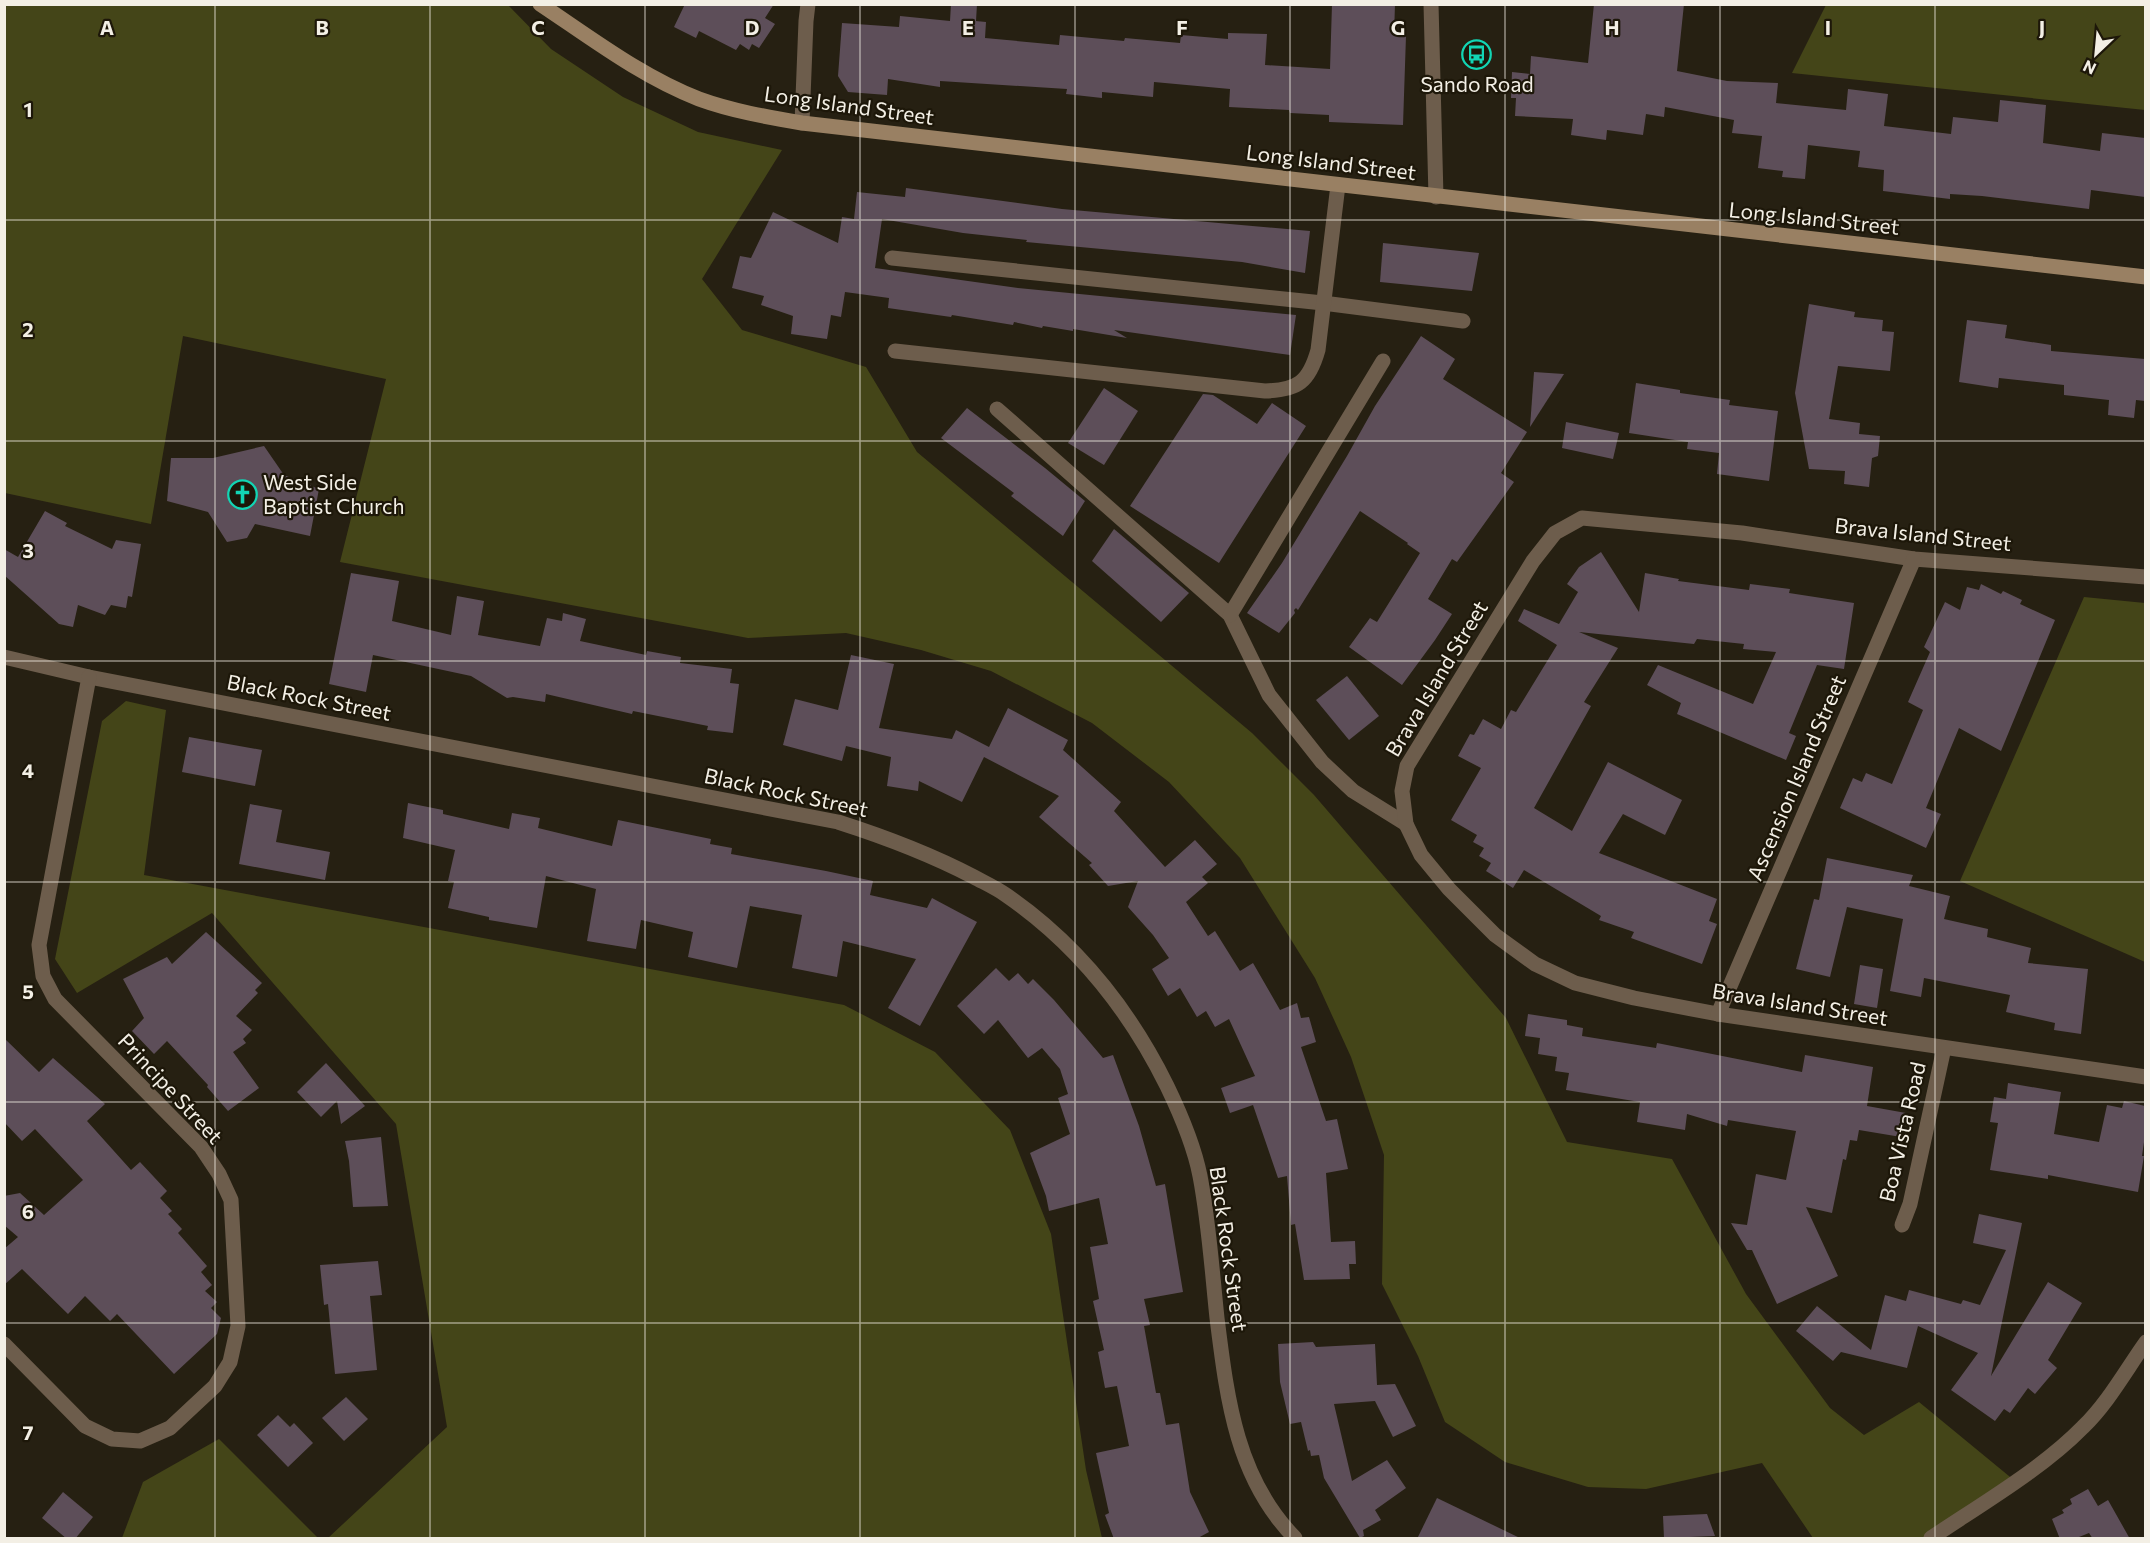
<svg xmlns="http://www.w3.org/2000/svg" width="2150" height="1543" viewBox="0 0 2150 1543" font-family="Commissioner,sans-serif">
<rect width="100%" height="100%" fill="#262012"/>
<g fill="#444518">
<polygon points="5,5 508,5 551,49 623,97 698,132 782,150 702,279 742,330 866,367 917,452 1252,733 1314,795 1506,1018 1567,1142 1672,1159 1746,1294 1830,1408 1864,1435 1919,1402 2015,1481 1931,1538 1813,1538 1762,1463 1646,1489 1588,1487 1505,1462 1445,1422 1418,1356 1382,1284 1384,1155 1351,1057 1315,978 1240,858 1169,782 1092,723 991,671 921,650 846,633 748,638 340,562 386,379 183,336 151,524 5,493"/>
<polygon points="1826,5 2145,5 2145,110 1792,73"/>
<polygon points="2084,597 2145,603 2145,962 1960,881"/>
<polygon points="126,701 166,710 144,875 844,1005 935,1052 1010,1130 1051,1234 1086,1470 1102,1538 328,1538 447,1427 396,1124 212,913 77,993 55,959 102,721"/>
<polygon points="219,1439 318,1538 122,1538 143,1482"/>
</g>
<g fill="#5d4e59">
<polygon points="685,4 774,4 765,18 775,24 759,48 752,44 749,50 740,44 736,50 699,31 696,38 674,27"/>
<polygon points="951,4 977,4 976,21 986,22 985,38 1059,45 1060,35 1124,41 1125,38 1180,43 1181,35 1228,39 1228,33 1267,34 1265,65 1330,69 1332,4 1395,4 1394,36 1406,36 1403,125 1329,122 1329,115 1290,113 1289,110 1229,107 1230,89 1154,82 1153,97 1102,92 1102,98 1066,94 1067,89 940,81 940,87 888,79 887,95 848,92 838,76 842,23 899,27 900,16 950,21"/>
<polygon points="1594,4 1684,4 1677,71 1727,81 1778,83 1776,103 1846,110 1848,89 1888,94 1884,126 1951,134 1953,117 1998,122 2000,100 2046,105 2043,143 2100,151 2102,133 2145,138 2145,197 2091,190 2089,209 1982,196 1950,194 1950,199 1883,191 1884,170 1858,167 1860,151 1808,145 1805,179 1782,177 1783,171 1758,168 1762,136 1732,133 1734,120 1665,107 1664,117 1646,114 1643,135 1607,130 1606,140 1571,135 1573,119 1515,116 1516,98 1511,98 1512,72 1530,74 1531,56 1588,63"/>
<polygon points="906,188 1062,209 1310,231 1305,273 1242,262 1026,242 1027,240 963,233 882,219 875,268 1018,288 1296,315 1290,355 1114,330 1127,338 1073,329 1073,331 1043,326 1042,328 1014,322 1013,325 952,315 951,317 888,308 889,298 845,292 841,317 831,315 827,339 791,334 793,316 761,305 764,296 732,288 740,256 751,258 773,212 838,243 842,217 854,219 857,192 905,197"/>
<polygon points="1383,243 1479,253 1472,291 1380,282"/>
<polygon points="1809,304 1855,312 1854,317 1883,320 1882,331 1894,332 1890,371 1838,366 1829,419 1860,423 1859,434 1880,436 1878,456 1872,458 1869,487 1844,484 1845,471 1809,469 1795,393"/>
<polygon points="1967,320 2007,325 2005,338 2051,345 2051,351 2145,359 2145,401 2136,400 2134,418 2108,415 2109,400 2064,395 2064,385 1999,378 1998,388 1959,382"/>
<polygon points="1421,336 1455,359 1443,379 1527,432 1501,473 1514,482 1457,562 1452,559 1428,599 1452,614 1435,640 1402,685 1349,647 1370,618 1377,622 1420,553 1407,544 1408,543 1360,511 1298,610 1296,608 1294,610 1295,613 1279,633 1247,613 1282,563 1347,456 1375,406"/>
<polygon points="1534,372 1564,374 1530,427"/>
<polygon points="1636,383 1680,390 1680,393 1730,400 1729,405 1778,411 1769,481 1717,474 1719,453 1687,449 1688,442 1629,433"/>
<polygon points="1104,388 1138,411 1104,465 1068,443"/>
<polygon points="1203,394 1213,395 1257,424 1272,403 1306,426 1219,563 1130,506"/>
<polygon points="967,408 1045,468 1085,501 1063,536 1011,496 1014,493 941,438"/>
<polygon points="1566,422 1619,433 1613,459 1562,448"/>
<polygon points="264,446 284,475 319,489 310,536 255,524 247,538 227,542 208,512 167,501 171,458 213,458"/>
<polygon points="45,511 67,523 65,526 112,549 116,540 141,544 132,597 128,596 126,608 111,605 105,615 78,605 73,627 59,624 4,575 4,549 18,557"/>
<polygon points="1114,529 1189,593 1161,622 1092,561"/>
<polygon points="1601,552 1639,612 1645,573 1679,579 1678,581 1749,590 1750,584 1790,589 1789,593 1854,603 1844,669 1817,665 1789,733 1796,736 1786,760 1677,714 1681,703 1647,685 1658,665 1753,704 1776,652 1743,649 1744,644 1697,639 1694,644 1579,632 1618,648 1584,702 1591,706 1534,808 1572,831 1608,762 1682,800 1665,835 1623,814 1599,853 1717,899 1709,921 1717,924 1702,964 1631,938 1634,932 1599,920 1601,916 1524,870 1513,888 1486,871 1491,863 1479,856 1484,848 1473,842 1477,835 1451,820 1481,768 1458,756 1470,734 1474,735 1483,719 1501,729 1511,710 1516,712 1557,645 1518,621 1524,609 1559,624 1578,592 1567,584 1579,567"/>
<polygon points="351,573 399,581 392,621 451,635 457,596 484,601 478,635 540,646 547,618 562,621 563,613 586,619 580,641 646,655 647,651 681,657 680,663 732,669 730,683 739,684 733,733 707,730 708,726 633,711 632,714 546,694 545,702 513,697 507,698 471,676 373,655 366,692 329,684"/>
<polygon points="1981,584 2001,594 2003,591 2022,600 2020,604 2055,620 2001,751 1959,728 1926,808 1941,814 1926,848 1840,808 1853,778 1862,782 1866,773 1892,784 1923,710 1908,702 1930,652 1924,647 1945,602 1960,610 1967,587 1979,590"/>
<polygon points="851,655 894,664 879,728 952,739 956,730 989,747 1008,708 1068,740 1063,750 1121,802 1114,811 1165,867 1195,840 1217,864 1202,877 1208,883 1186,902 1208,936 1215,931 1240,971 1253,963 1280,1010 1297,1003 1301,1018 1309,1017 1316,1042 1301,1047 1326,1121 1337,1119 1348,1169 1326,1173 1331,1242 1355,1241 1356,1264 1349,1264 1350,1279 1304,1280 1295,1224 1291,1225 1287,1176 1278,1178 1253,1105 1230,1113 1221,1088 1255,1076 1229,1019 1215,1027 1206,1011 1197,1017 1180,988 1168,996 1152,969 1169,958 1153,935 1128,907 1138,881 1108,886 1089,865 1092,863 1039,817 1059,796 984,757 962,802 919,781 918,791 887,786 891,757 846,746 842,761 783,745 795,699 838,710"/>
<polygon points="1347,676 1379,716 1349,740 1316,700"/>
<polygon points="189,737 262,750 255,786 182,772"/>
<polygon points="408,803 443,810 443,814 509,829 512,813 540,818 538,828 612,846 618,820 711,839 710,844 732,848 731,854 826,871 873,881 870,895 927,908 932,898 977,922 920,1026 888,1008 916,959 843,941 837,977 792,968 802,915 750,906 737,968 688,957 693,932 641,920 636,949 587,941 596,889 546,876 537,928 489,920 489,917 448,908 454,882 448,881 455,850 403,838"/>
<polygon points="250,804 282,810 276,842 330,852 325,880 239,864"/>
<polygon points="1827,858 1913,875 1909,886 1950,896 1944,919 1988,929 1987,937 2031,948 2028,963 2088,969 2081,1034 2054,1030 2055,1023 2006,1012 2010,995 1924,978 1921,997 1890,991 1903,919 1847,907 1830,977 1796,969 1814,899 1819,900"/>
<polygon points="206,932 262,983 255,990 258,993 236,1016 252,1030 243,1039 246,1043 233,1052 259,1088 228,1111 207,1087 208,1085 167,1041 154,1054 132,1031 144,1018 123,979 167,957 172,964"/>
<polygon points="1860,965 1883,969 1877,1008 1854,1004"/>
<polygon points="996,968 1009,981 1018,973 1028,984 1033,979 1054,1000 1103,1058 1113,1055 1139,1126 1156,1186 1165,1184 1183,1292 1144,1299 1150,1325 1144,1326 1156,1393 1160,1393 1166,1425 1179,1423 1190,1492 1209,1532 1196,1539 1114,1539 1105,1515 1109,1513 1096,1453 1129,1446 1117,1386 1105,1388 1098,1352 1104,1350 1093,1301 1099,1299 1090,1247 1108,1244 1099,1198 1049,1211 1046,1196 1030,1153 1070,1134 1058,1098 1068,1094 1060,1069 1042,1048 1028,1058 998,1020 984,1034 957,1006"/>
<polygon points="1528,1014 1567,1020 1567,1025 1583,1028 1582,1036 1656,1048 1657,1043 1802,1072 1805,1055 1873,1067 1867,1106 1906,1113 1901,1137 1859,1130 1857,1141 1850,1140 1846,1160 1843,1159 1832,1213 1806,1207 1838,1276 1777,1304 1752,1250 1747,1250 1731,1223 1747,1225 1756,1174 1786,1180 1796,1131 1728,1120 1727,1126 1687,1114 1685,1130 1637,1122 1640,1102 1566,1090 1569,1073 1555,1071 1557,1057 1538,1054 1540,1038 1525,1036"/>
<polygon points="4,1038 39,1072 53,1058 105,1104 87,1121 131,1170 140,1162 167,1191 160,1198 172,1211 168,1214 182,1229 178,1233 207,1266 201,1272 212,1285 205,1291 217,1302 211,1308 221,1318 217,1334 174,1374 117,1314 110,1321 85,1296 68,1314 22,1269 4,1285 4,1249 18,1237 4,1225 4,1196 20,1193 44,1215 83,1180 35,1129 22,1141 4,1122"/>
<polygon points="326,1063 365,1106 341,1124 337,1101 321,1117 297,1092"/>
<polygon points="2008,1083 2061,1092 2054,1134 2099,1142 2107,1105 2122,1108 2124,1101 2145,1106 2145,1135 2142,1156 2144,1156 2138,1192 2048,1175 2048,1179 1990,1170 1998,1123 1990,1122 1994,1097 2006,1099"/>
<polygon points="381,1137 388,1206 353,1207 349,1161 345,1141"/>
<polygon points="1979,1214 2022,1223 1991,1376 2048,1282 2082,1303 2048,1360 2057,1368 2035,1394 2028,1388 2010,1413 2004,1409 1995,1421 1951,1390 1978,1353 1918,1326 1907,1368 1841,1352 1833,1361 1796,1331 1817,1306 1871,1350 1885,1295 1906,1301 1909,1290 1961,1304 1963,1300 1980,1305 2006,1250 1973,1243"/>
<polygon points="378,1261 382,1295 370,1296 377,1370 335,1374 328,1304 324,1305 320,1265"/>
<polygon points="1313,1342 1316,1347 1375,1344 1377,1385 1395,1384 1416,1426 1393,1437 1375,1401 1334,1404 1352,1481 1387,1460 1406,1488 1375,1510 1381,1520 1363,1530 1364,1536 1360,1538 1324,1478 1319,1455 1311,1456 1310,1450 1308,1451 1301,1422 1290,1424 1280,1382 1278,1344"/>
<polygon points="346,1397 368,1419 344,1441 322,1418"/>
<polygon points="278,1415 290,1427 294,1423 313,1443 288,1467 257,1435"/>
<polygon points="2088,1489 2098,1506 2108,1500 2130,1539 2093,1539 2089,1533 2074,1539 2060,1539 2052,1519 2064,1513 2062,1510 2072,1504 2070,1499"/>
<polygon points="63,1492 93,1517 75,1539 67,1539 42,1518"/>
<polygon points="1437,1498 1522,1539 1417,1539"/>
<polygon points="1707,1514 1715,1536 1664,1538 1663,1516"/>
</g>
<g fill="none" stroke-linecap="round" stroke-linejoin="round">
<g stroke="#6d5d4c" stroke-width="15">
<polyline points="1431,4 1436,197"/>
<polyline points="802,123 806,21 808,4"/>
<polyline points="892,258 1323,303 1463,321"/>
<path d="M895 351 1265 391C1298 390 1309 382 1318 350L1338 185"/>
<polyline points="997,409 1230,615 1269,695 1322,762 1353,791 1406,824"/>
<polyline points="2146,577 1914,559 1742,533 1582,518 1555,533 1533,561 1407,766 1402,791 1406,824 1421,855 1449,889 1495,935 1535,964 1575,983 1634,998 1718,1014 2146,1077"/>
<polyline points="1230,615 1383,361"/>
<path d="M4 657 89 677 838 822C885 837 930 854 974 877 985 883 996 888 1006 895 1077 944 1129 1009 1167 1086 1181 1115 1194 1145 1200 1176 1209 1223 1212 1271 1217 1318 1227 1398 1236 1478 1295 1538"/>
<polyline points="1718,1014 1914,559"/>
<polyline points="1902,1225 1910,1204 1944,1048"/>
<polyline points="4,1344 85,1426 112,1439 140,1441 170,1428 215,1386 230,1362 238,1326 231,1200 219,1174 201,1147 55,999 43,976 39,945 89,677"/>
<path d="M1931 1538C1980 1505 2042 1469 2083 1427 2108 1403 2126 1370 2146 1342"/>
</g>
<path stroke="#998063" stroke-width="15" d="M540 4C591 38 642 77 699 99 732 111 767 117 802 123L2146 277"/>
</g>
<path fill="none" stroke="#f3efe5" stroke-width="1.5" stroke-opacity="0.55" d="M215 4V1538M430 4V1538M645 4V1538M860 4V1538M1075 4V1538M1290 4V1538M1505 4V1538M1720 4V1538M1935 4V1538M4 220H2146M4 441H2146M4 661H2146M4 882H2146M4 1102H2146M4 1323H2146"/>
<defs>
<symbol id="bus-ring" viewBox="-11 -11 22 22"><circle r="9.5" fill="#1d1709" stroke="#12d5b4" stroke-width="1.5"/><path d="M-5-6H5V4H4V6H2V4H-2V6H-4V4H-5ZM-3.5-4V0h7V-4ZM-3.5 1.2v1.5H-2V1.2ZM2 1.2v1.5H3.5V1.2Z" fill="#12d5b4"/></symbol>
<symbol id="church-ring" viewBox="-11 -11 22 22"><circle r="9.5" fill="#1d1709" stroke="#12d5b4" stroke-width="1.5"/><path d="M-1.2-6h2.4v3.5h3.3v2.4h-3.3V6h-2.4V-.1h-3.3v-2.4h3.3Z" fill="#12d5b4"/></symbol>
</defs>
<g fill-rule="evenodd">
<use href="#bus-ring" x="1460" y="38" width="33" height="33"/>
<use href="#church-ring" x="226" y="478" width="33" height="33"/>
</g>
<g text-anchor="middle" stroke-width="4.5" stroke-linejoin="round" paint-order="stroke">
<g font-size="21" fill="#f3efe5" stroke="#1d1709">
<text x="1477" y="92">Sando Road</text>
<text x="263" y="490" text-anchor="start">West Side<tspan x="263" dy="24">Baptist Church</tspan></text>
</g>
<g font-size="21" fill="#f3efe5" stroke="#1d1709">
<text transform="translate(849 106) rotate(8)" y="7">Long Island Street</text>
<text transform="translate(1331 163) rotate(7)" y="7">Long Island Street</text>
<text transform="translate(1814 219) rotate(6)" y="7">Long Island Street</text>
<text transform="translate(1923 535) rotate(6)" y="7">Brava Island Street</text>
<text transform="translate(1437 679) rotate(-59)" y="7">Brava Island Street</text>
<text transform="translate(309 698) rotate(11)" y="7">Black Rock Street</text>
<text transform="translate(1797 778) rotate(-67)" y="7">Ascension Island Street</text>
<text transform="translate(786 793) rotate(12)" y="7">Black Rock Street</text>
<text transform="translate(1800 1005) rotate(9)" y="7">Brava Island Street</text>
<text transform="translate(170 1089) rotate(47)" y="7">Principe Street</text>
<text transform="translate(1903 1132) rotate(-77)" y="7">Boa Vista Road</text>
<text transform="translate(1228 1249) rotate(82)" y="7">Black Rock Street</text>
</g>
</g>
<g font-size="20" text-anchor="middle" font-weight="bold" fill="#f3efe5" stroke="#1d1709" stroke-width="4.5" stroke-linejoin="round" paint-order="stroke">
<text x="107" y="35">A</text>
<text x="322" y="35">B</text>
<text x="538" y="35">C</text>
<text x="752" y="35">D</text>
<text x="968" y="35">E</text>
<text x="1182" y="35">F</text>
<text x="1398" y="35">G</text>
<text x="1612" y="35">H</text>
<text x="1828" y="35">I</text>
<text x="2042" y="35">J</text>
<text x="28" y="117">1</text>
<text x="28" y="337">2</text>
<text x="28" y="558">3</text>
<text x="28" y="778">4</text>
<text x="28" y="999">5</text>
<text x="28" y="1219">6</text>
<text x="28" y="1440">7</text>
</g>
<rect width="2150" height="1543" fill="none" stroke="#f3efe5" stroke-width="12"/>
<g transform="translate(2096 54) rotate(206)" stroke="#1d1709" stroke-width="4.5" paint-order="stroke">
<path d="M0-4.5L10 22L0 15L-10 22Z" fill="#f3efe5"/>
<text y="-9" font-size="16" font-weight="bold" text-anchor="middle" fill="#f3efe5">N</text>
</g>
</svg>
